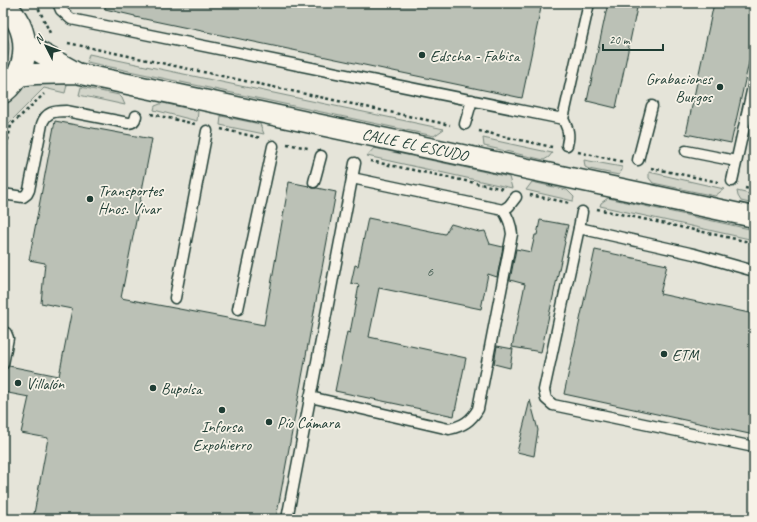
<svg xmlns="http://www.w3.org/2000/svg" width="757" height="522" viewBox="0 0 757 522" font-family="Caveat,sans-serif">
<rect width="100%" height="100%" fill="#f7f3e8"/>
<filter id="ink" filterUnits="userSpaceOnUse"><feTurbulence type="fractalNoise" baseFrequency=".025" numOctaves="2"/><feDisplacementMap in="SourceGraphic" scale="8" xChannelSelector="R" yChannelSelector="G"/><feConvolveMatrix kernelMatrix="1 2 1 2 8 2 1 2 1" color-interpolation-filters="sRGB"/></filter>
<g filter="url(#ink)">
<rect fill="#e5e4d9" x="3" y="3" width="751" height="516"/>
<g fill="#d3d5ca" stroke="#79897f">
<path d="M3 29C12 42 10 56 3 69Z"/>
<polygon points="89,54 444,129 434,136 87,62"/>
<polygon points="25,83 58,83 67,85 65,93 44,88 9,123 3,151 3,95"/>
<polygon points="81,87 119,95 122,98 125,105 79,95"/>
<polygon points="163,103 198,111 197,121 154,110 155,106"/>
<polygon points="221,116 260,124 264,134 220,125"/>
<polygon points="483,138 552,153 549,157 544,160 484,146"/>
<polygon points="374,148 509,177 512,188 367,156"/>
<polygon points="584,160 622,167 622,170 619,175 589,169 585,167"/>
<polygon points="649,172 724,189 715,196 653,183 649,178"/>
<polygon points="532,182 567,190 574,197 573,201 526,190"/>
<polygon points="737,191 754,195 754,204 741,201 738,196"/>
<polygon points="608,198 754,230 754,240 600,206 601,203"/>
</g>
<g fill="#bbc1b6" stroke="#1f3d34">
<polygon points="105,3 542,3 522,98 135,17 135,16 105,9"/>
<polygon points="608,3 638,3 616,108 587,101"/>
<polygon points="714,3 754,3 754,40 731,143 686,134"/>
<polygon points="55,121 152,139 121,298 264,325 289,182 309,186 313,188 317,188 336,192 276,519 33,519 48,438 21,433 29,397 3,392 3,370 5,370 9,366 59,376 72,309 41,303 45,263 29,260"/>
<polygon points="368,218 445,234 451,224 479,232 485,231 490,244 503,247 497,277 488,274 481,309 379,288 369,337 466,358 454,416 335,391 347,332 350,333 359,285 351,283 355,265 358,266"/>
<polygon points="540,220 568,225 564,241 565,242 541,352 512,347 525,284 510,280 516,249 531,252 535,235 537,235"/>
<polygon points="595,250 667,265 660,294 754,314 754,435 564,394"/>
<polygon points="497,346 513,349 510,368 494,364"/>
<polygon points="530,400 538,430 534,456 517,452"/>
</g>
<g fill="none" stroke-linecap="round" stroke-linejoin="round">
<defs>
<g id="service">
<polyline points="58,3 61,10 71,19 563,119"/>
<polyline points="465,124 472,100"/>
<path d="M567 145C570 134 568 129 563 119L589 3"/>
<polyline points="686,151 736,161"/>
<polyline points="638,160 652,106"/>
<polyline points="732,181 754,82"/>
<polyline points="314,182 321,156"/>
<path d="M3 194 23 197 27 194 29 190 42 124C46 112 54 111 66 111L128 123C133 123 135 121 136 116"/>
<polyline points="503,210 509,206 516,197"/>
<polyline points="579,228 582,212"/>
<polyline points="754,271 694,254 579,228 544,390 546,399 553,405 754,447"/>
<polyline points="175,298 207,131"/>
<polyline points="238,309 273,146"/>
<polyline points="3,332 6,333 8,338 3,364"/>
<path d="M310 397 449 429C463 426 471 421 478 409L512 234C511 225 509 218 503 210L352 178"/>
<polyline points="287,519 355,163"/>
</g>
<g id="minor">
<polyline points="25,44 75,72"/>
<polyline points="17,76 35,74 76,73 754,217"/>
</g>
<path id="secondary" d="M3 5C32 27 31 70 3 92"/>
</defs>
<use href="#service" stroke="#1f3d34" stroke-width="13"/>
<use href="#minor" stroke="#1f3d34" stroke-width="23"/>
<use href="#secondary" stroke="#1f3d34" stroke-width="25"/>
<g stroke="#1f3d34" stroke-width="2.5" stroke-dasharray="3 3" stroke-linecap="butt">
<polyline points="36,3 51,35"/>
<polyline points="68,43 450,125"/>
<polyline points="151,114 195,124"/>
<polyline points="221,129 261,138"/>
<polyline points="479,131 552,147"/>
<polyline points="287,144 308,148"/>
<polyline points="578,152 624,162"/>
<polyline points="370,161 504,189"/>
<polyline points="3,164 11,125 44,94"/>
<polyline points="651,168 718,182"/>
<polyline points="745,188 754,190"/>
<polyline points="530,195 570,203"/>
<polyline points="597,209 754,243"/>
</g>
<use href="#service" stroke="#f7f3e8" stroke-width="10"/>
<use href="#minor" stroke="#f7f3e8" stroke-width="20"/>
<use href="#secondary" stroke="#f7f3e8" stroke-width="22"/>
</g>
</g>
<g fill="#1f3d34" stroke="#f7f3e8" stroke-width="1.5">
<circle cx="422" cy="55" r="4"/>
<circle cx="720" cy="87" r="4"/>
<circle cx="90" cy="199" r="4"/>
<circle cx="664" cy="354" r="4"/>
<circle cx="18" cy="383" r="4"/>
<circle cx="153" cy="388" r="4"/>
<circle cx="222" cy="410" r="4"/>
<circle cx="269" cy="422" r="4"/>
</g>
<g text-anchor="middle" stroke-width="3.5" stroke-linejoin="round" paint-order="stroke">
<g font-size="14" fill="#465e54">
<text x="430" y="276">6</text>
</g>
<g font-size="16" fill="#1f3d34" stroke="#f7f3e8" text-anchor="start">
<text x="430" y="61">Edscha - Fabisa</text>
<text x="712" y="84" text-anchor="end">Grabaciones<tspan x="712" dy="18">Burgos</tspan></text>
<text x="98" y="196">Transportes<tspan x="98" dy="18">Hnos. Vivar</tspan></text>
<text x="672" y="360">ETM</text>
<text x="26" y="389">Villalón</text>
<text x="161" y="394">Bupolsa</text>
<text x="277" y="428">Pío Cámara</text>
<text x="222" y="432" text-anchor="middle">Inforsa<tspan x="222" dy="18">Expohierro</tspan></text>
</g>
<g font-size="16" fill="#1f3d34" stroke="#f7f3e8">
<text transform="translate(415 144) rotate(12)" y="6">CALLE EL ESCUDO</text>
</g>
</g>
<rect width="757" height="522" fill="none" stroke="#f7f3e8" stroke-width="16"/>
<rect x="8" y="8" width="741" height="506" fill="none" stroke="#1f3d34" stroke-width="1.5" filter="url(#ink)"/>
<g transform="translate(46 46) rotate(312)" stroke="#f7f3e8" stroke-width="3" paint-order="stroke">
<path d="M0-3L7 15L0 10L-7 15Z" fill="#1f3d34"/>
<text y="-6" font-size="11" font-weight="bold" text-anchor="middle" fill="#1f3d34">N</text>
</g>
<path d="M603 44v6h60v-6" fill="none" stroke="#1f3d34" stroke-width="2"/>
<text x="609" y="44" font-size="12" fill="#1f3d34" stroke="#f7f3e8" stroke-width="3" paint-order="stroke">20 m</text>
</svg>
